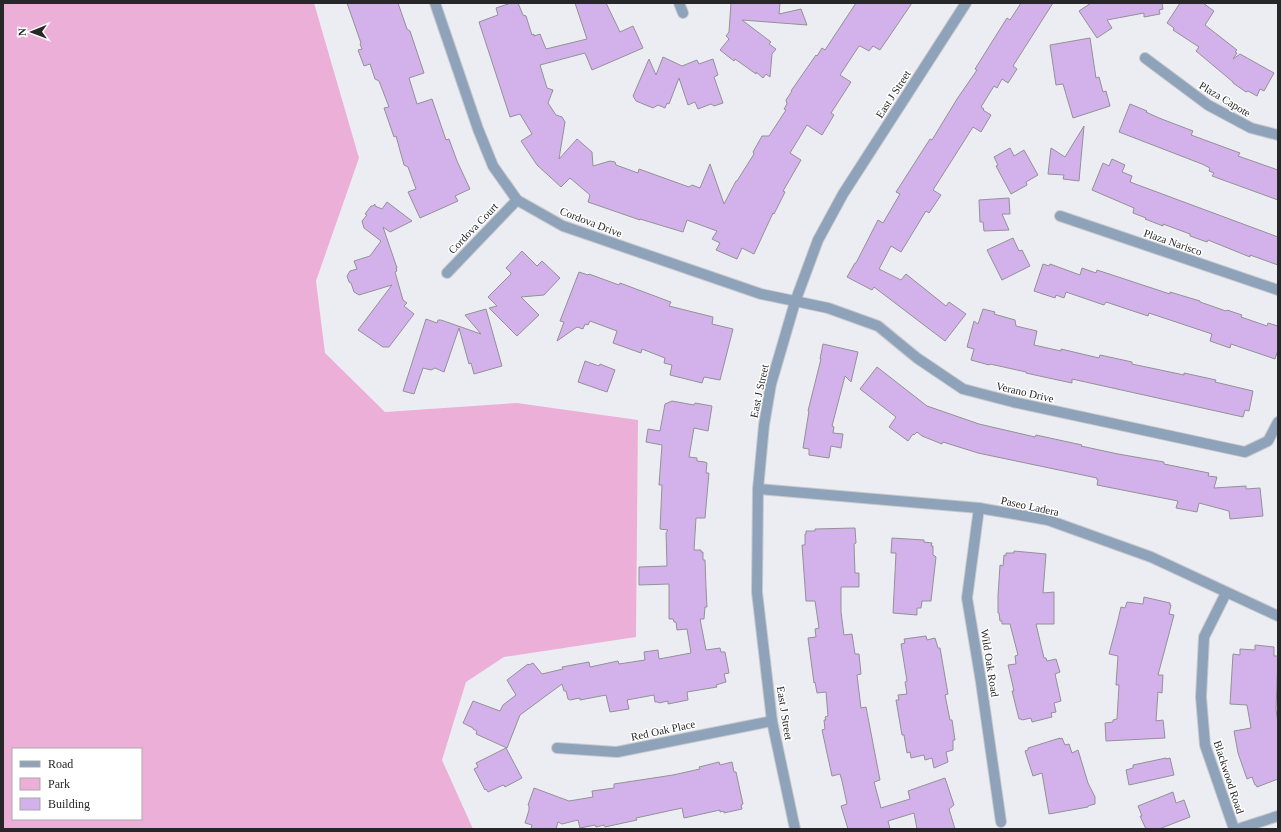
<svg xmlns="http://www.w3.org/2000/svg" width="1281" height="832" viewBox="0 0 1281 832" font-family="Georgia,serif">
<rect width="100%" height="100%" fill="#ecedf2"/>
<path fill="#ecb0d8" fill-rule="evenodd" d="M3 3H314L359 158 316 281 325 353 385 412 517 403 638 420 636 637 504 657 466 682 442 760 473 829H3ZM13 749H141V819H13Z"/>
<g fill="#d3b2ec" stroke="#939196">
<polygon points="347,3 398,3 407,29 410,31 424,73 409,78 417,104 432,99 446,140 449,139 457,161 470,189 455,196 458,201 420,218 408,192 416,189 408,167 404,165 396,136 394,137 384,108 389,107 379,81 375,79 370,64 364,66 358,50 362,49 360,44 361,43"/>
<polygon points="511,3 518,3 523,15 526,16 532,35 534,34 534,36 540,34 546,49 587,39 575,3 606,3 620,32 633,26 643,48 592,70 585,53 540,65 547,88 553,90 548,103 556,115 562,117 565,122 559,159 577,139 592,152 593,166 610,161 615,162 616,165 638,173 639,169 689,187 692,185 700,188 710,164 724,204 736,181 737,181 754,154 753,152 762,136 769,136 786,110 784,109 787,104 786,100 792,91 791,91 816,55 817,56 822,48 825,50 856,3 912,3 880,50 873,46 869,51 860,46 859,46 840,75 851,82 831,113 834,115 822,135 807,125 790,153 801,160 783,191 785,192 774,214 773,213 754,254 742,248 737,259 716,250 720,243 712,239 717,231 687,220 683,232 640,219 640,220 588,202 590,195 570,178 561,187 537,165 521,141 532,134 520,114 510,117 479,22 498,15 496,8"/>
<polygon points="731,3 780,3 779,14 801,9 807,25 742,20 771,42 769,44 776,49 772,54 770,77 766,74 763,78 756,72 756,74 735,59 734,61 720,50 729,39 726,36 729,32"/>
<polygon points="1021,3 1053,3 1013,66 1017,69 1008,83 1002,79 997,88 994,86 981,107 984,109 983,110 991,115 981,132 973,127 933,190 941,195 929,213 926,211 901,252 891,246 879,269 901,280 906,274 946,306 949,302 966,314 945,341 874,287 872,290 847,277 855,263 856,263 878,220 883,223 900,194 896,192 930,139 932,140 957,99 977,70 975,69 1007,18 1010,20"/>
<polygon points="1091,3 1162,3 1163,9 1159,10 1160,14 1144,17 1144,13 1107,20 1112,28 1097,38 1079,11"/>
<polygon points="1180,3 1203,3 1214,11 1205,25 1237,50 1235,52 1237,53 1233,59 1240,54 1274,73 1264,91 1260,89 1257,96 1248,91 1246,92 1233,83 1233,82 1196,51 1199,47 1173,30 1174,28 1167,23"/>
<polygon points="1090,38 1096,78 1099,77 1103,92 1106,91 1110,106 1073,118 1063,84 1056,85 1050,45"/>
<polygon points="663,57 682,66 697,60 699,64 713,59 718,75 714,77 723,103 714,106 711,104 698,109 695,102 688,105 679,78 669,104 667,103 665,108 658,105 653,108 636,101 633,96 649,59 656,75"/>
<polygon points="1130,104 1147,111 1146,112 1159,118 1193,131 1191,135 1240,153 1238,156 1278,170 1278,200 1212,176 1214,173 1209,171 1210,168 1202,164 1119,132"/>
<polygon points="1084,126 1079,181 1063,179 1064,175 1048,174 1051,148 1065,157"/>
<polygon points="1010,148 1014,156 1024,150 1038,175 1026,182 1027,185 1011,194 996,166 998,165 994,157"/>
<polygon points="1112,159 1125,165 1122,172 1132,176 1130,182 1278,237 1278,265 1250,255 1250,257 1208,240 1207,242 1190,236 1190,234 1163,224 1163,226 1145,219 1146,218 1133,213 1134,208 1092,190 1103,163 1109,166"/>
<polygon points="1009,198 1010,214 1002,214 1009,230 984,231 983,222 980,222 979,200"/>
<polygon points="387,202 412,221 390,232 383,227 397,268 396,268 397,271 395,272 403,300 407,303 404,306 414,314 389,347 383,347 358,330 392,285 359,295 354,292 351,283 349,282 347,276 350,271 357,269 354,261 370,256 381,241 364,228 362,221 367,215 365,214 371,206 373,206 375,204 375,206 382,209"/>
<polygon points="1013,238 1019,251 1022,250 1030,266 1002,280 987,250"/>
<polygon points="522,251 537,266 542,261 560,278 544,295 521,297 539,315 517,336 489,308 497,306 488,297 511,274 511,273 506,268"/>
<polygon points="1043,264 1049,266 1050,264 1080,275 1082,268 1096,273 1097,270 1170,294 1170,292 1200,301 1200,302 1226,311 1227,310 1242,315 1241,317 1267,326 1268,323 1278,326 1278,350 1275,359 1231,344 1230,348 1210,341 1212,334 1149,313 1148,316 1106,302 1104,305 1066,292 1064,298 1056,295 1055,298 1034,291"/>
<polygon points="579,272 588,275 589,274 619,285 620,283 668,301 671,302 669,306 713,317 712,324 733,329 720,380 704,377 702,383 670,375 672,365 664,363 665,358 642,349 641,353 613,343 617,331 590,321 588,325 585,324 583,329 577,327 557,341 564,322 560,321"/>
<polygon points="486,309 502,366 474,374 471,363 469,364 459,328 444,372 435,368 431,370 423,368 414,394 403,391 426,319 437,323 438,320 441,320 481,334 465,315"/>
<polygon points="983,309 995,312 994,314 1015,320 1016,326 1037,331 1034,345 1061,351 1061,349 1099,358 1100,355 1132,362 1132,364 1184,375 1184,373 1216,380 1215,382 1253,391 1249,411 1245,410 1243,417 1072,379 1072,383 1044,377 1026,373 1026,372 990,364 989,365 971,360 974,349 967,347 974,321 978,324"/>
<polygon points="823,344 858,352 851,382 845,376 832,426 834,427 833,433 843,434 841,448 831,446 829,458 809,455 809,449 803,448 809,411 808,411 821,359 820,359"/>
<polygon points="585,361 599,366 600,364 615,370 607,392 578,382"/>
<polygon points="877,367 927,406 979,424 1035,437 1036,435 1082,445 1081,446 1118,454 1164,462 1164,464 1209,473 1208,476 1217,477 1214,488 1246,486 1246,489 1260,488 1263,516 1230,519 1229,511 1199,503 1197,512 1176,508 1178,501 1097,485 1098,480 1097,480 1097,478 978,453 943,442 942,444 922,436 917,432 914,435 913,434 908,441 889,427 896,417 860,389"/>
<polygon points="672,401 694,405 695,403 712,406 708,431 694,428 689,457 697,458 697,461 705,462 707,463 706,473 709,473 705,518 696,518 694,550 701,550 701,552 703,552 703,560 705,560 706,587 707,607 705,607 704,619 700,619 706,650 720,648 721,652 725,652 729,673 724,674 726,682 716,685 717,687 687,692 688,700 668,704 668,701 659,703 658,702 655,702 654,695 627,700 629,709 610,712 606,695 580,700 580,698 570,700 568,699 566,691 564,691 562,684 520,715 507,748 476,734 477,731 473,729 473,728 463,723 473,701 500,711 503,705 516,695 507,680 528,664 529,665 533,663 542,674 563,669 562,667 589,662 590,667 618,661 619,664 645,660 644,652 658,650 659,659 691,653 687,629 677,630 676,622 674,622 673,619 669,619 669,584 639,585 639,567 667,566 666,533 668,530 660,529 662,485 659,485 662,445 646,442 648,429 660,431 665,404"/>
<polygon points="855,528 856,543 854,544 855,573 859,573 859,587 841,587 841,612 844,635 852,634 855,654 859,654 861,674 857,675 861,708 866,707 880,780 874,782 881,808 910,799 908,791 945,778 954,805 949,809 955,829 917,829 914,813 888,821 890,829 848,829 841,806 847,804 842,781 840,774 832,776 822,730 825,729 824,720 826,720 825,717 828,716 826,692 817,693 815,682 814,683 808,638 816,637 815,629 819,628 815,601 806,601 802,545 805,545 805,534 806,534 806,531 815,531 815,529"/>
<polygon points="892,538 924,540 924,542 932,543 931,546 933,546 933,555 935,556 936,557 931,601 922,601 921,608 917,608 917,615 893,613 896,553 891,553"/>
<polygon points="1014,551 1046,554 1043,593 1054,592 1054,624 1036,624 1044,658 1046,658 1047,661 1056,659 1060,672 1055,674 1061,701 1054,703 1056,712 1051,713 1052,717 1032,722 1031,718 1022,720 1021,719 1019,719 1012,691 1014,691 1008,665 1016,664 1015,656 1018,655 1010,624 1002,624 1002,621 1000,621 999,613 998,613 998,596 1000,565 1003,566 1004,555 1006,556 1006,553 1014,553"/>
<polygon points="1144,597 1170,603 1170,605 1171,605 1169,614 1174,615 1158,675 1163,675 1162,693 1158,692 1156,721 1163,720 1165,738 1106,741 1105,723 1113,722 1113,720 1117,719 1119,685 1116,685 1118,656 1109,654 1117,624 1121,607 1125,608 1127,602 1143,604"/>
<polygon points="926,636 927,640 935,638 938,648 940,648 948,694 945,695 950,720 952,720 955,740 953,740 953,750 946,752 948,762 934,768 932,758 925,760 924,755 911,758 910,752 907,753 904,735 902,735 896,700 899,700 898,695 907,694 905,682 907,681 901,644 905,643 904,639"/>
<polygon points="1255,645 1274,647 1274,656 1278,656 1276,710 1278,723 1278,779 1257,787 1256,785 1255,785 1252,777 1247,779 1238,753 1234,731 1251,728 1247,705 1230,704 1233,654 1240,655 1240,649 1255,650"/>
<polygon points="1060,738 1060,739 1062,738 1065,745 1069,744 1072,753 1078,750 1088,783 1095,797 1095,804 1088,806 1088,807 1049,814 1042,773 1033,776 1025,751 1028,750 1028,748"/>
<polygon points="506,748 522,778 505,787 504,785 501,786 488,792 486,789 485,790 474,769 478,767 476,763"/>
<polygon points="1166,758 1166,759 1170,758 1174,775 1129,785 1126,770 1133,768 1133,765"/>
<polygon points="719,762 720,765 732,762 734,772 736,772 743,804 741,805 742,809 724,813 724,811 720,812 720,810 684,818 682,808 636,818 637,820 605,827 604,825 596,827 595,825 580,828 578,820 562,824 558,822 556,829 531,829 532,825 525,823 529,810 529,806 528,805 534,788 569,801 593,797 592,791 614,788 614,784 673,775 700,769 699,767"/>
<polygon points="1173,792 1176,803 1184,800 1190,817 1159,829 1146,829 1140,816 1142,816 1138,806"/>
</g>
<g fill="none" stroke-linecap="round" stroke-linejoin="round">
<defs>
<g id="minor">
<polyline points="435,3 478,129 493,166 517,200 563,226 761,294 828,308 878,326 917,358 963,389 1013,402 1245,452 1268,441 1278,422"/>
<polyline points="679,3 683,13"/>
<polyline points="1145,58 1208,105 1251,128 1278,135"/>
<polyline points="1060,216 1278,290"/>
<polyline points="447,273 517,200"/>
<polyline points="758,489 979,508 1048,520 1151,557 1278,616"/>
<polyline points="979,508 967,598 981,682 1001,822"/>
<polyline points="1226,593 1204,637 1201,697 1205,745 1234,829"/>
<polyline points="557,748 617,752 772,721"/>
<polyline points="795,829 772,721 757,592 758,489 764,425 771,384 795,302 818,240 843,194 966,3"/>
<polyline points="1238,829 1278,816"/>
</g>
</defs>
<use href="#minor" stroke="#c9c9ce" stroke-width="12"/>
<use href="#minor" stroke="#8ea3b9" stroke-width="10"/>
</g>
<g text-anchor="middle" stroke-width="3" stroke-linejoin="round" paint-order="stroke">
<g font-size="11" fill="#272729" stroke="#fff">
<text transform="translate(893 94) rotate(-57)" y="4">East J Street</text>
<text transform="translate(1225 99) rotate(31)" y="4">Plaza Capote</text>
<text transform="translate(591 222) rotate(21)" y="4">Cordova Drive</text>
<text transform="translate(473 228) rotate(-46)" y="4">Cordova Court</text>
<text transform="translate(1173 242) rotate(19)" y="4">Plaza Narisco</text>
<text transform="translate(759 391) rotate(-78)" y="4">East J Street</text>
<text transform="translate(1025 392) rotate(13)" y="4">Verano Drive</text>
<text transform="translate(1030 506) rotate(12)" y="4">Paseo Ladera</text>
<text transform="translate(990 663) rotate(81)" y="4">Wild Oak Road</text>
<text transform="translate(785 713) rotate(81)" y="4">East J Street</text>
<text transform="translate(663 730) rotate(-12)" y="4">Red Oak Place</text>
<text transform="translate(1229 777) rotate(72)" y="4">Blackwood Road</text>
</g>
</g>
<rect width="1281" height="832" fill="none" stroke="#272729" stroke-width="8"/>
<rect x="12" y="748" width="130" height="72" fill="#ffffff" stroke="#a9a9a9"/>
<rect x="20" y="761" width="20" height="6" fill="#8ea3b9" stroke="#a9a9a9"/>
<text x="48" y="768" font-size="12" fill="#272729">Road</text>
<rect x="20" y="778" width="20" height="12" fill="#ecb0d8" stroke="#a9a9a9"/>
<text x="48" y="788" font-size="12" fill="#272729">Park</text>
<rect x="20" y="798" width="20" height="12" fill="#d3b2ec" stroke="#a9a9a9"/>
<text x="48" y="808" font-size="12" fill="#272729">Building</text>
<g transform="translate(32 32) rotate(269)" stroke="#ffffff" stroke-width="3" paint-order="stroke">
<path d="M0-3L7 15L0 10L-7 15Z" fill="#272729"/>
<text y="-6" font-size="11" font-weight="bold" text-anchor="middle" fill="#272729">N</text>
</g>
</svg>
